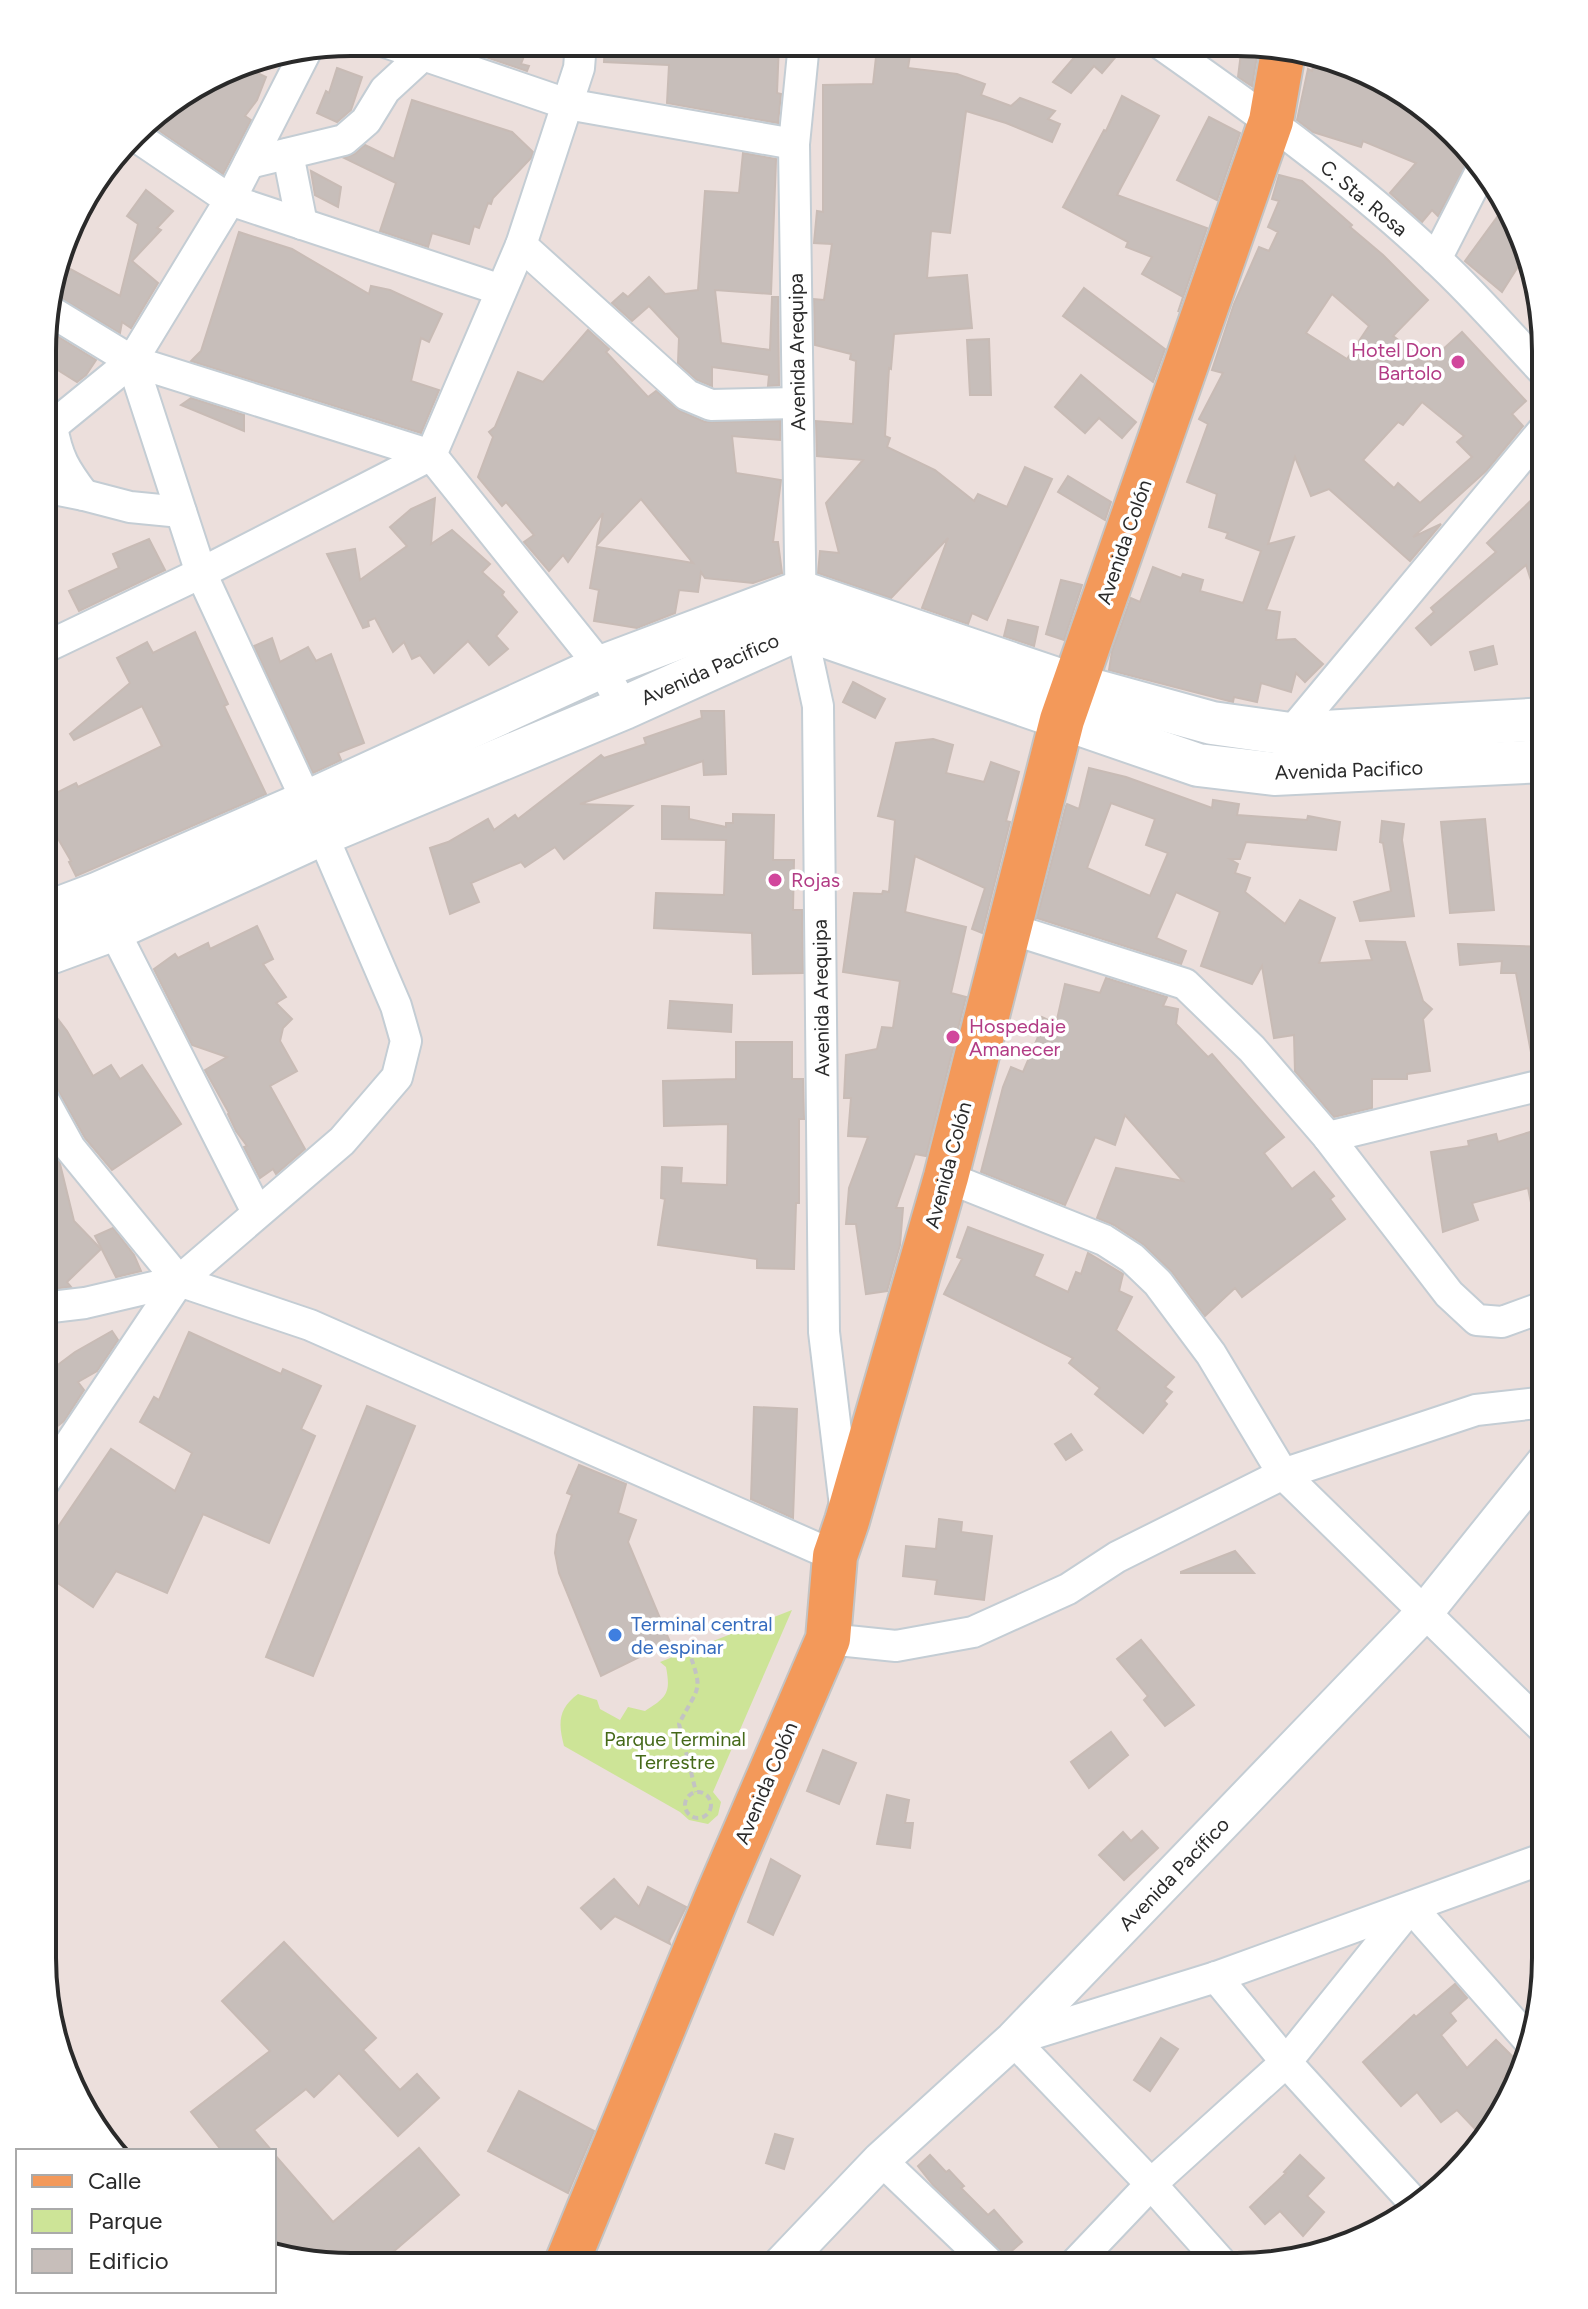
<svg xmlns="http://www.w3.org/2000/svg" width="1588" height="2309" viewBox="0 0 1588 2309" font-family="Figtree,sans-serif">
<rect width="100%" height="100%" fill="#ecdfdc"/>
<path fill="#cde497" d="M792 1610 713 1792 721 1802 718 1815 708 1824 689 1820 680 1812 564 1746C558 1723 558 1709 578 1694L597 1700 600 1709 620 1720 628 1707 645 1711C667 1697 671 1693 666 1667L660 1662Z"/>
<g fill="#c7beba" stroke="#c8bbb5" stroke-width="2" fill-rule="evenodd">
<polygon points="442,42 529,43 521,64 529,66 527,71"/>
<polygon points="671,43 779,43 777,93 781,94 778,123 667,103 669,65 604,62 605,44 670,47"/>
<polygon points="1068,44 1113,44 1110,47 1118,54 1102,73 1094,66 1071,93 1053,82 1078,53"/>
<polygon points="1242,45 1259,45 1252,86 1238,77"/>
<polygon points="877,48 898,50 898,53 910,55 908,68 957,74 985,84 981,95 1011,106 1020,98 1055,111 1048,119 1060,124 1052,142 1006,123 966,111 950,233 931,231 927,278 967,275 972,328 894,334 891,369 889,368 885,436 890,438 887,447 935,470 974,501 978,494 1007,507 1025,467 1052,479 987,620 972,613 968,624 922,608 948,538 891,598 818,573 820,551 839,553 826,503 863,460 817,456 816,421 853,424 856,361 850,359 851,354 815,345 814,299 824,300 832,244 814,243 817,211 823,212 823,85 873,84"/>
<polygon points="1316,55 1355,65 1425,106 1448,134 1444,143 1462,151 1469,159 1438,216 1432,210 1422,222 1390,193 1416,163 1363,141 1361,147 1313,132 1297,120 1308,69 1312,71"/>
<polygon points="240,65 266,77 257,100 245,116 251,120 223,174 148,123 151,117"/>
<polygon points="337,68 362,77 351,110 337,122 317,113 326,91 329,93"/>
<polygon points="1122,96 1159,116 1117,195 1207,228 1178,312 1183,297 1142,274 1152,257 1126,247 1128,242 1063,207 1104,130 1106,131"/>
<polygon points="412,100 512,132 533,152 531,158 493,198 491,204 488,203 479,228 474,226 469,244 432,233 428,247 380,231 396,183 344,158 355,154 365,145 394,159"/>
<polygon points="1209,117 1240,133 1217,200 1177,180"/>
<polygon points="743,153 776,159 771,294 715,290 721,343 770,350 772,297 778,297 779,385 768,386 769,375 712,367 712,386 697,380 678,363 679,338 649,306 632,321 612,303 623,293 628,297 649,277 665,294 698,290 705,191 739,193"/>
<polygon points="311,171 341,187 338,207 315,195"/>
<path d="M1279 175 1302 181 1352 225 1350 227 1383 255 1428 300 1393 336 1429 362 1462 332 1526 401 1512 414 1523 426 1487 470 1413 537 1441 524 1410 561 1329 489 1311 496 1295 457 1268 544 1294 537 1266 610 1280 612 1276 640 1295 639 1323 664 1305 682 1296 673 1291 692 1261 683 1257 702 1234 697 1233 702 1109 670 1112 651 1131 598 1140 602 1153 567 1181 578 1183 574 1203 580 1200 591 1243 603 1261 551 1226 538 1228 533 1209 527 1217 494 1187 482 1208 424 1199 419 1223 373 1212 370 1234 304 1259 247 1269 251 1278 232 1268 227 1279 201 1272 199ZM1332 294 1369 326 1347 359 1306 333ZM1422 402 1464 436 1457 442 1472 457 1420 503 1398 483 1394 488 1363 460 1398 422 1403 425Z"/>
<polygon points="146,190 173,211 157,228 161,230 132,261 158,283 131,328 122,322 120,333 51,292 61,264 120,296 138,224 127,216"/>
<polygon points="1506,205 1514,215 1524,257 1502,292 1465,261"/>
<polygon points="239,232 292,249 369,294 371,286 390,290 442,314 429,342 421,338 411,381 439,390 421,433 191,361 201,351"/>
<polygon points="1084,288 1165,349 1153,382 1063,316"/>
<polygon points="588,330 609,349 606,352 648,397 656,391 680,411 705,422 780,421 780,440 732,436 736,473 781,480 773,542 778,542 782,573 753,583 705,578 701,572 698,592 679,590 675,613 637,628 594,621 599,590 590,588 597,547 693,563 641,499 597,545 603,513 568,562 563,555 549,571 524,542 534,535 506,502 502,506 478,477 493,437 489,432 495,427 518,372 543,382"/>
<polygon points="49,331 96,360 86,375 77,382 45,362 45,338"/>
<polygon points="989,339 991,395 970,395 967,340"/>
<polygon points="1081,375 1136,422 1122,438 1099,418 1085,433 1055,407"/>
<polygon points="191,398 244,415 244,431 181,405"/>
<polygon points="1068,476 1111,502 1105,520 1058,492"/>
<polygon points="1546,486 1546,613 1542,614 1526,565 1431,645 1416,628 1434,612 1431,608 1496,552 1487,543"/>
<polygon points="435,498 431,544 452,530 490,564 482,572 504,592 502,595 517,612 496,636 508,649 489,665 468,641 434,673 420,655 412,659 404,642 393,652 375,618 368,621 369,626 363,628 327,554 355,549 360,580 407,546 390,527 411,509"/>
<polygon points="149,539 165,570 79,611 69,591 119,568 113,554"/>
<polygon points="1061,580 1082,585 1064,640 1046,634"/>
<polygon points="1008,620 1038,627 1034,646 1004,636"/>
<polygon points="195,632 228,704 224,706 266,794 76,876 69,862 71,861 50,825 44,827 44,799 76,783 78,787 162,746 142,706 74,740 70,734 130,683 117,658 147,642 153,653"/>
<polygon points="272,638 280,662 308,647 316,661 331,654 364,743 338,753 341,760 313,773 254,646"/>
<polygon points="1493,646 1497,664 1475,670 1470,652"/>
<polygon points="853,682 885,699 875,718 843,702"/>
<polygon points="701,711 724,711 726,774 704,775 703,761 580,804 632,806 564,859 555,847 525,867 521,862 471,883 479,902 450,914 430,848 448,842 488,819 494,830 515,815 518,819 601,755 604,758 646,744 644,738 702,718"/>
<polygon points="933,739 953,745 946,773 984,782 991,762 1019,772 1006,821 1010,822 982,933 972,929 985,888 915,856 905,912 966,927 951,993 966,997 926,1156 915,1154 896,1208 903,1208 900,1245 887,1291 866,1294 856,1224 846,1224 849,1188 868,1137 848,1136 851,1098 844,1098 846,1055 877,1049 882,1027 893,1028 900,981 843,972 854,893 882,894 883,891 889,892 895,820 878,816 896,743"/>
<path d="M1089 768 1126 777 1212 808 1213 800 1239 804 1237 815 1307 820 1308 816 1340 822 1336 850 1246 842 1240 859H1230L1238 864 1235 873 1250 878 1245 892 1285 924 1300 900 1335 918 1319 963 1372 960 1366 941 1405 942 1423 1001 1432 1009 1423 1019 1430 1071 1407 1074V1079H1372V1108L1334 1117 1295 1071 1294 1035 1274 1038 1262 966 1252 984 1201 966 1220 912 1176 892 1156 938 1186 951 1181 964 1037 918 1066 806 1067 804 1079 809ZM1111 803 1155 819 1146 845 1168 853 1150 896 1087 868Z"/>
<polygon points="662,806 689,807 689,819 726,827 726,823 733,823 733,814 774,815 773,860 794,860 793,910 802,910 803,973 753,974 752,933 654,928 656,893 724,895 726,840 662,839"/>
<polygon points="1485,819 1494,910 1450,913 1441,822"/>
<polygon points="1382,821 1404,824 1402,840 1414,916 1360,921 1354,902 1391,891 1383,843 1380,842"/>
<polygon points="257,926 273,959 263,964 286,997 276,1003 292,1019 283,1028 280,1041 297,1071 270,1086 305,1149 276,1174 273,1169 260,1178 244,1147 247,1146 236,1131 228,1114 229,1113 205,1070 227,1057 192,1045 154,969 175,954 178,958 208,943 210,949"/>
<polygon points="1458,944 1546,947 1546,1066 1534,1068 1516,973 1501,973 1502,961 1460,965"/>
<polygon points="1106,978 1167,997 1163,1006 1178,1009 1176,1024 1208,1057 1212,1054 1284,1137 1264,1153 1292,1189 1314,1172 1334,1196 1330,1199 1345,1219 1242,1297 1235,1288 1205,1316 1172,1272 1144,1245 1114,1225 1097,1218 1116,1168 1183,1181 1125,1115 1115,1145 1095,1137 1065,1205 981,1172 1003,1087 1011,1067 1023,1072 1038,1037 1033,1034 1042,1017 1056,1024 1065,984 1100,993"/>
<polygon points="44,1001 67,1031 93,1076 111,1065 120,1079 142,1065 181,1124 112,1170 85,1138 58,1090 52,1083 43,1081 43,1067 54,1061 44,1047"/>
<polygon points="670,1001 732,1005 731,1032 668,1028"/>
<polygon points="736,1042 792,1042 792,1079 803,1079 804,1119 799,1119 799,1203 796,1203 794,1269 757,1268 757,1259 658,1245 665,1199 661,1198 662,1167 682,1168 681,1183 727,1185 728,1124 664,1126 663,1081 736,1079"/>
<polygon points="1546,1127 1546,1226 1536,1227 1528,1188 1472,1203 1478,1220 1443,1232 1431,1152 1469,1146 1468,1141 1496,1134 1498,1142"/>
<polygon points="43,1137 60,1164 74,1221 101,1249 67,1282 71,1287 50,1289 43,1281"/>
<polygon points="968,1227 1043,1255 1034,1276 1068,1292 1076,1272 1081,1274 1088,1253 1123,1274 1119,1291 1132,1297 1116,1330 1174,1377 1165,1387 1172,1392 1164,1401 1167,1404 1143,1433 1095,1394 1100,1388 1069,1363 1073,1358 944,1294 962,1259 957,1257"/>
<polygon points="113,1228 134,1255 141,1271 116,1277 95,1236"/>
<polygon points="112,1331 118,1340 97,1371 78,1382 84,1390 64,1421 43,1437 43,1376 75,1352"/>
<polygon points="189,1332 281,1374 283,1369 321,1386 301,1429 315,1436 269,1543 203,1514 167,1593 116,1571 93,1607 43,1573 43,1549 111,1449 175,1491 192,1453 140,1422 154,1397 159,1400"/>
<polygon points="367,1406 415,1426 313,1676 266,1657"/>
<polygon points="754,1407 797,1409 793,1518 751,1499"/>
<polygon points="1071,1434 1082,1450 1066,1460 1055,1444"/>
<polygon points="579,1465 626,1484 618,1513 636,1520 628,1542 670,1642 601,1676 559,1573 555,1553 557,1535 572,1495 567,1493"/>
<polygon points="939,1519 962,1522 961,1532 992,1536 984,1600 935,1594 937,1580 903,1576 906,1546 936,1549"/>
<polygon points="1235,1551 1254,1573 1181,1573 1181,1572"/>
<polygon points="1141,1640 1194,1705 1165,1726 1144,1700 1148,1696 1117,1659"/>
<polygon points="1111,1732 1128,1755 1089,1788 1071,1762"/>
<polygon points="823,1750 856,1763 839,1804 807,1791"/>
<polygon points="887,1795 909,1800 905,1823 913,1823 910,1848 877,1844"/>
<polygon points="1142,1831 1158,1848 1124,1880 1099,1855 1123,1832 1131,1841"/>
<polygon points="771,1859 800,1876 773,1935 748,1922"/>
<polygon points="614,1879 639,1907 648,1887 686,1907 669,1941 670,1944 615,1916 601,1929 581,1908"/>
<polygon points="284,1942 376,2038 363,2050 400,2090 417,2074 439,2098 398,2136 339,2073 314,2097 306,2089 254,2130 272,2151 222,2151 191,2112 270,2051 222,2001"/>
<polygon points="1455,1984 1467,1998 1450,2013 1456,2021 1441,2035 1467,2068 1496,2040 1519,2063 1503,2077 1514,2089 1503,2112 1479,2133 1457,2110 1441,2122 1417,2092 1401,2106 1363,2062 1414,2015 1416,2017"/>
<polygon points="1161,2038 1178,2049 1150,2091 1134,2080"/>
<polygon points="519,2091 594,2131 568,2193 488,2151"/>
<polygon points="775,2134 793,2139 784,2169 766,2163"/>
<polygon points="419,2148 459,2195 378,2265 311,2264 274,2254 274,2154 333,2222"/>
<polygon points="930,2155 946,2172 949,2170 964,2186 961,2188 988,2215 994,2210 1022,2242 1006,2256 933,2185 918,2166"/>
<polygon points="1300,2155 1324,2178 1307,2196 1324,2212 1303,2236 1280,2211 1265,2224 1250,2207 1286,2173 1284,2172"/>
</g>
<g fill="none" stroke-linecap="round" stroke-linejoin="round">
<defs>
<g id="minor">
<polyline points="385,42 567,104 794,144"/>
<polyline points="804,43 794,144 801,628 818,706 824,1332 845,1506"/>
<path d="M1161 44C1256 111 1352 179 1436 259 1475 295 1510 336 1546 374"/>
<polyline points="134,135 230,200 501,290"/>
<polyline points="288,154 302,224"/>
<polyline points="249,163 344,140 366,121 385,90 423,55"/>
<polyline points="521,245 687,395 711,405 797,403"/>
<polyline points="1436,259 1480,173"/>
<polyline points="45,308 132,361 431,455 601,667 624,708"/>
<polyline points="132,361 201,573 322,834 396,1006 406,1041 397,1077 342,1141 179,1281"/>
<path d="M52 426C57 457 65 470 84 495"/>
<polyline points="45,432 132,361 230,200 307,49"/>
<polyline points="44,487 84,495 130,507 181,512"/>
<polyline points="44,648 201,573 431,455 521,245 579,68 581,43"/>
<polyline points="1287,743 1290,734 1546,427"/>
<polyline points="104,911 257,1212"/>
<polyline points="1011,929 1185,984 1252,1049 1328,1137 1449,1294 1477,1320 1502,1322 1546,1306"/>
<polyline points="1328,1137 1546,1084"/>
<polyline points="946,1177 1104,1240 1132,1258 1158,1283 1211,1354 1283,1474 1545,1730"/>
<polyline points="43,1308 85,1303 179,1281 310,1325 835,1556"/>
<polyline points="43,1484 179,1281 70,1148 43,1099"/>
<polyline points="828,1639 896,1646 973,1632 1068,1589 1117,1557 1283,1474 1476,1410 1546,1402"/>
<polyline points="1411,1907 1532,2044"/>
<polyline points="1216,1977 1286,2062 1417,2206"/>
<polyline points="881,2160 992,2266"/>
<polyline points="1072,2267 1151,2184 1286,2062 1409,1909"/>
<polyline points="1225,2267 1151,2184 1013,2040 1216,1977 1545,1858"/>
</g>
<polyline id="tertiary" points="780,2266 881,2160 1013,2040 1425,1612 1546,1461"/>
<g id="secondary">
<polyline points="44,914 97,894 307,802 601,667 800,592 1074,685 1212,723 1290,734 1546,719"/>
<polyline points="44,955 112,930 322,834 624,708 801,628 1198,765 1274,774 1546,761"/>
</g>
<polyline id="primary" points="566,2265 717,1897 828,1639 835,1556 847,1521 946,1177 1062,720 1271,121 1284,46"/>
</defs>
<use href="#minor" stroke="#c4cdd4" stroke-width="34"/>
<use href="#tertiary" stroke="#c4cdd4" stroke-width="40"/>
<use href="#secondary" stroke="#c4cdd4" stroke-width="46"/>
<use href="#primary" stroke="#c3c3c3" stroke-width="48"/>
<g stroke="#c3c3c3" stroke-width="4" stroke-dasharray="6 4" stroke-linecap="butt">
<path d="M688 1649C704 1694 699 1684 679 1724L696 1792"/>
<circle cx="698" cy="1805" r="13"/>
</g>
<use href="#minor" stroke="#fff" stroke-width="30"/>
<use href="#tertiary" stroke="#fff" stroke-width="36"/>
<use href="#secondary" stroke="#fff" stroke-width="42"/>
<use href="#primary" stroke="#f3995a" stroke-width="44"/>
</g>
<g fill="#d1479c" stroke="#fff" stroke-width="3">
<circle cx="1458" cy="362" r="8"/>
<circle cx="775" cy="880" r="8"/>
<circle cx="953" cy="1037" r="8"/>
</g>
<circle fill="#3f7fe0" stroke="#fff" stroke-width="3" cx="615" cy="1635" r="8"/>
<g text-anchor="middle" stroke-width="7" stroke-linejoin="round" paint-order="stroke">
<g font-size="20" fill="#2a2a2a" stroke="#fff">
<text transform="translate(1364 198) rotate(40)" y="7">C. Sta. Rosa</text>
<text transform="translate(797 352) rotate(-91)" y="7">Avenida Arequipa</text>
<text transform="translate(1124 542) rotate(-71)" y="7">Avenida Colón</text>
<text transform="translate(710 669) rotate(-24)" y="7">Avenida Pacifico</text>
<text transform="translate(1349 770) rotate(-2)" y="7">Avenida Pacifico</text>
<text transform="translate(821 998) rotate(-91)" y="7">Avenida Arequipa</text>
<text transform="translate(948 1165) rotate(-75)" y="7">Avenida Colón</text>
<text transform="translate(766 1783) rotate(-67)" y="7">Avenida Colón</text>
<text transform="translate(1174 1874) rotate(-46)" y="7">Avenida Pacífico</text>
</g>
<g font-size="20" fill="#b23c85" stroke="#fff" text-anchor="start">
<text x="1442" y="357" text-anchor="end">Hotel Don<tspan x="1442" dy="23">Bartolo</tspan></text>
<text x="791" y="887">Rojas</text>
<text x="969" y="1033">Hospedaje<tspan x="969" dy="23">Amanecer</tspan></text>
</g>
<g font-size="20" fill="#366cbe" stroke="#fff" text-anchor="start">
<text x="631" y="1631">Terminal central<tspan x="631" dy="23">de espinar</tspan></text>
</g>
<g font-size="20" fill="#456919" stroke="#fff">
<text x="675" y="1746">Parque Terminal<tspan x="675" dy="23">Terrestre</tspan></text>
</g>
</g>
<path d="M0 0H1588V2309H0ZM351 56H1237A295 295 0 0 1 1532 351V1958A295 295 0 0 1 1237 2253H351A295 295 0 0 1 56 1958V351A295 295 0 0 1 351 56Z" fill="#fff" fill-rule="evenodd"/>
<path fill="none" stroke="#2a2a2a" stroke-width="4" d="M351 56H1237A295 295 0 0 1 1532 351V1958A295 295 0 0 1 1237 2253H351A295 295 0 0 1 56 1958V351A295 295 0 0 1 351 56Z"/>
<rect x="16" y="2149" width="260" height="144" fill="#ffffff" stroke="#aaaaaa" stroke-width="2"/>
<rect x="32" y="2175" width="40" height="12" fill="#f3995a" stroke="#aaaaaa" stroke-width="2"/>
<text x="88" y="2189" font-size="24" fill="#2a2a2a">Calle</text>
<rect x="32" y="2209" width="40" height="24" fill="#cde497" stroke="#aaaaaa" stroke-width="2"/>
<text x="88" y="2229" font-size="24" fill="#2a2a2a">Parque</text>
<rect x="32" y="2249" width="40" height="24" fill="#c7beba" stroke="#aaaaaa" stroke-width="2"/>
<text x="88" y="2269" font-size="24" fill="#2a2a2a">Edificio</text>
</svg>
